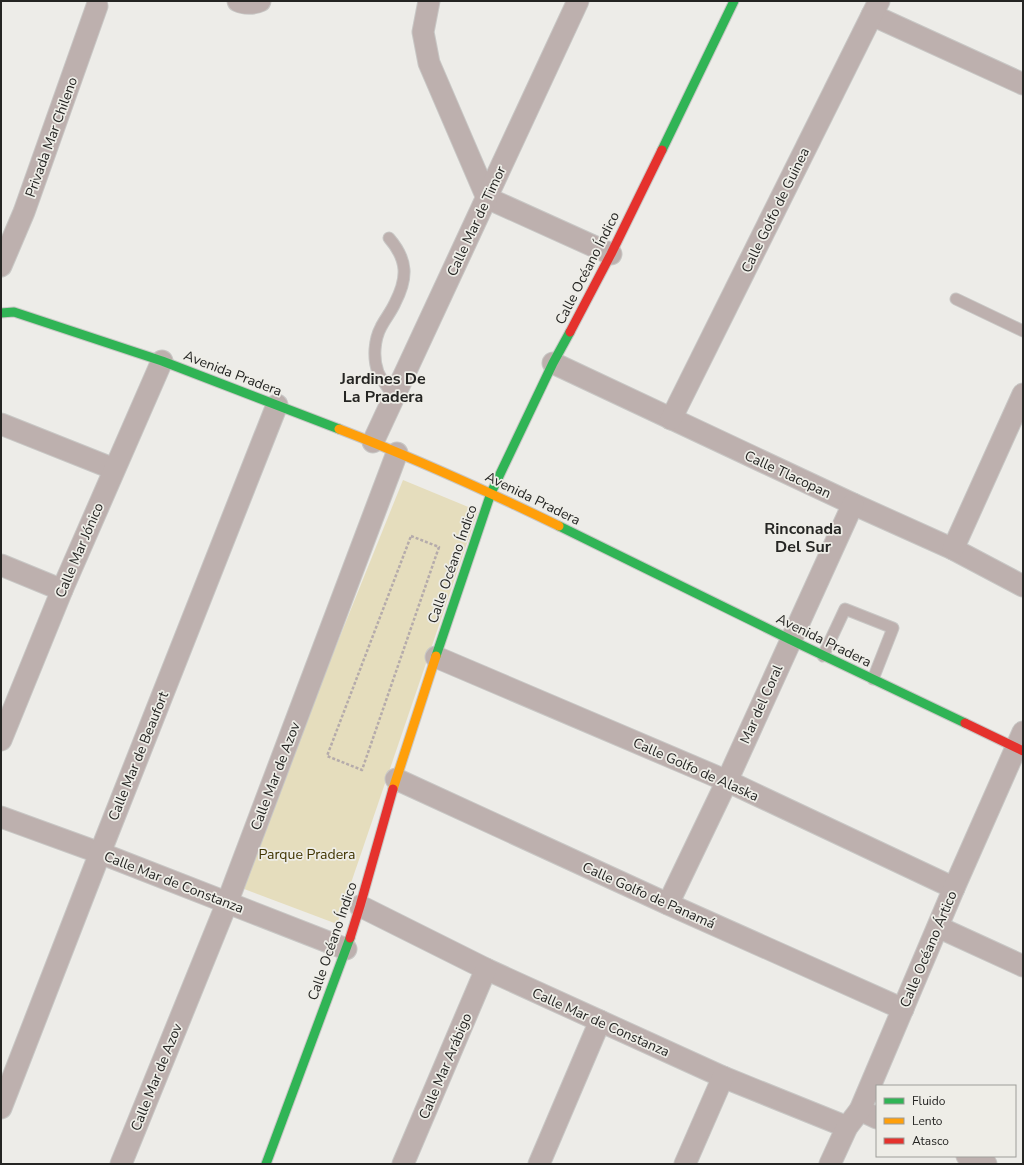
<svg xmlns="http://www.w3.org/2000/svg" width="1024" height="1165" viewBox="0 0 1024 1165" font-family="'Nunito Sans',sans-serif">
<rect width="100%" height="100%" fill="#edece8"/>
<polygon fill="#e5ddbd" points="403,480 478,511 337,924 239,887"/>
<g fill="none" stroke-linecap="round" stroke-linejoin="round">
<defs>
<g id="lane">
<path d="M389 238C408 260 408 278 395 303 391 312 385 319 381 327 374 340 373 359 378 372 381 380 389 388 393 396"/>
<polyline points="956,299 1023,331"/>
<polyline points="823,656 845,609 893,628 873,679"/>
</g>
<g id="street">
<path d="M238 1C244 4 254 4 260 1"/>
<polyline points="429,1 423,32 429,63 487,198 611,254"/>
<polyline points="872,15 1023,84"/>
<polyline points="1,266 24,212 97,6"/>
<polyline points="553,363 853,504 953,549 1023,586"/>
<polyline points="671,419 879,1"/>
<polyline points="1,424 114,469"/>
<polyline points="373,442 578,1"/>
<polyline points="953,549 1023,394"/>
<polyline points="1,565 62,590"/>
<polyline points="436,657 727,781 954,888"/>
<polyline points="1,740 62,590 162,361"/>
<polyline points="396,779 668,904 903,1009"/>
<polyline points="1,817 100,853 346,949"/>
<polyline points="668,904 727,781 853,504"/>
<polyline points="360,906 486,969 600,1021 723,1077 847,1127"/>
<polyline points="938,927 1023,966"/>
<polyline points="1,1108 100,853 277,405"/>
<polyline points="860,1110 877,1118"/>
<polyline points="967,1156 986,1164"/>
<polyline points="121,1164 227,903 397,453"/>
<polyline points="403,1164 486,969"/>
<polyline points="539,1164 600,1021"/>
<polyline points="685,1164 723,1077"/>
<polyline points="830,1164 847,1127 860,1110 954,888 1023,732"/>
</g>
<g id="fast">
<polyline points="662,150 734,1"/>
<polyline points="1,313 14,312 162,361 339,429"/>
<polyline points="559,526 791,640 965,723"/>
<polyline points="436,656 491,493 553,363 570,332"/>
<polyline points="266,1164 350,938"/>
</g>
<g id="slow">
<path d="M339 429C414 458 487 491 559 526"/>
<polyline points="393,789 436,656"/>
</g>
<g id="jam">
<polyline points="570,332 611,254 662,150"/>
<polyline points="965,723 1023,751"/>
<polyline points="350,938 360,906 393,789"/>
</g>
</defs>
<use href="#lane" stroke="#c8c7c5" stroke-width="13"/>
<use href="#street" stroke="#c8c7c5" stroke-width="23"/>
<use href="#fast" stroke="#c8c7c5" stroke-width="11"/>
<use href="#slow" stroke="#c8c7c5" stroke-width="11"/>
<use href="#jam" stroke="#c8c7c5" stroke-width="11"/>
<polygon stroke="#b5abab" stroke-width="2.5" stroke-dasharray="3 2" stroke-linecap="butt" points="411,536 439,547 362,770 327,756"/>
<use href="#lane" stroke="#bdb0ae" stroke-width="11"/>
<use href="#street" stroke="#bdb0ae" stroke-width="21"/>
<use href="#fast" stroke="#30b455" stroke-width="9"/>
<use href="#slow" stroke="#ff9f0a" stroke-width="9"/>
<use href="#jam" stroke="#e5322d" stroke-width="9"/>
</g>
<g text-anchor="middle" stroke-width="3.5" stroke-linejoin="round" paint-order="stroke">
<g font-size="14" fill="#252523" stroke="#eeede7">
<text transform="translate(51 137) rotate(-70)" y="5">Privada Mar Chileno</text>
<text transform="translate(775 210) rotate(-64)" y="5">Calle Golfo de Guinea</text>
<text transform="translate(476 221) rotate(-65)" y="5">Calle Mar de Timor</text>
<text transform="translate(587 268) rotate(-63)" y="5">Calle Océano Índico</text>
<text transform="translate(233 373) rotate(21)" y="5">Avenida Pradera</text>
<text transform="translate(788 474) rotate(25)" y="5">Calle Tlacopan</text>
<text transform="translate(533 498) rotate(26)" y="5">Avenida Pradera</text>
<text transform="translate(79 550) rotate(-67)" y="5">Calle Mar Jónico</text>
<text transform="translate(452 564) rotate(-71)" y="5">Calle Océano Índico</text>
<text transform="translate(824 640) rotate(26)" y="5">Avenida Pradera</text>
<text transform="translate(761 704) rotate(-66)" y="5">Mar del Coral</text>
<text transform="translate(138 756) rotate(-68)" y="5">Calle Mar de Beaufort</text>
<text transform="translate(696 769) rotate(24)" y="5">Calle Golfo de Alaska</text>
<text transform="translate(275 776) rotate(-69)" y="5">Calle Mar de Azov</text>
<text transform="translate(174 882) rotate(21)" y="5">Calle Mar de Constanza</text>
<text transform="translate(649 895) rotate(24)" y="5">Calle Golfo de Panamá</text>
<text transform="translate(332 941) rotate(-71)" y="5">Calle Océano Índico</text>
<text transform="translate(928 949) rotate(-67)" y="5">Calle Océano Ártico</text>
<text transform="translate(601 1022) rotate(24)" y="5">Calle Mar de Constanza</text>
<text transform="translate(445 1066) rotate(-67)" y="5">Calle Mar Arábigo</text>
<text transform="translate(156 1077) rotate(-68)" y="5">Calle Mar de Azov</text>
</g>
<g font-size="14" fill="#403400" stroke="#eeede7">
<text x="307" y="859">Parque Pradera</text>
</g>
<g font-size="16" font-weight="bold" fill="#252523" stroke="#eeede7">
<text x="383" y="384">Jardines De<tspan x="383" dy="18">La Pradera</tspan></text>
<text x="803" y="534">Rinconada<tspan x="803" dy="18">Del Sur</tspan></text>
</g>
</g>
<rect width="1024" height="1165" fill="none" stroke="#252523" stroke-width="4"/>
<rect x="876" y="1085" width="140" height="72" fill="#eeede7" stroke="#9e9d99"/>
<rect x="884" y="1098" width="20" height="6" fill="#30b455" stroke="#9e9d99"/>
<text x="912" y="1105" font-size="12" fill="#252523">Fluido</text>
<rect x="884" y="1118" width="20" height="6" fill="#ff9f0a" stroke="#9e9d99"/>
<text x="912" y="1125" font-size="12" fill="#252523">Lento</text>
<rect x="884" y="1138" width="20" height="6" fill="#e5322d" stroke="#9e9d99"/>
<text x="912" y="1145" font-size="12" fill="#252523">Atasco</text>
</svg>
